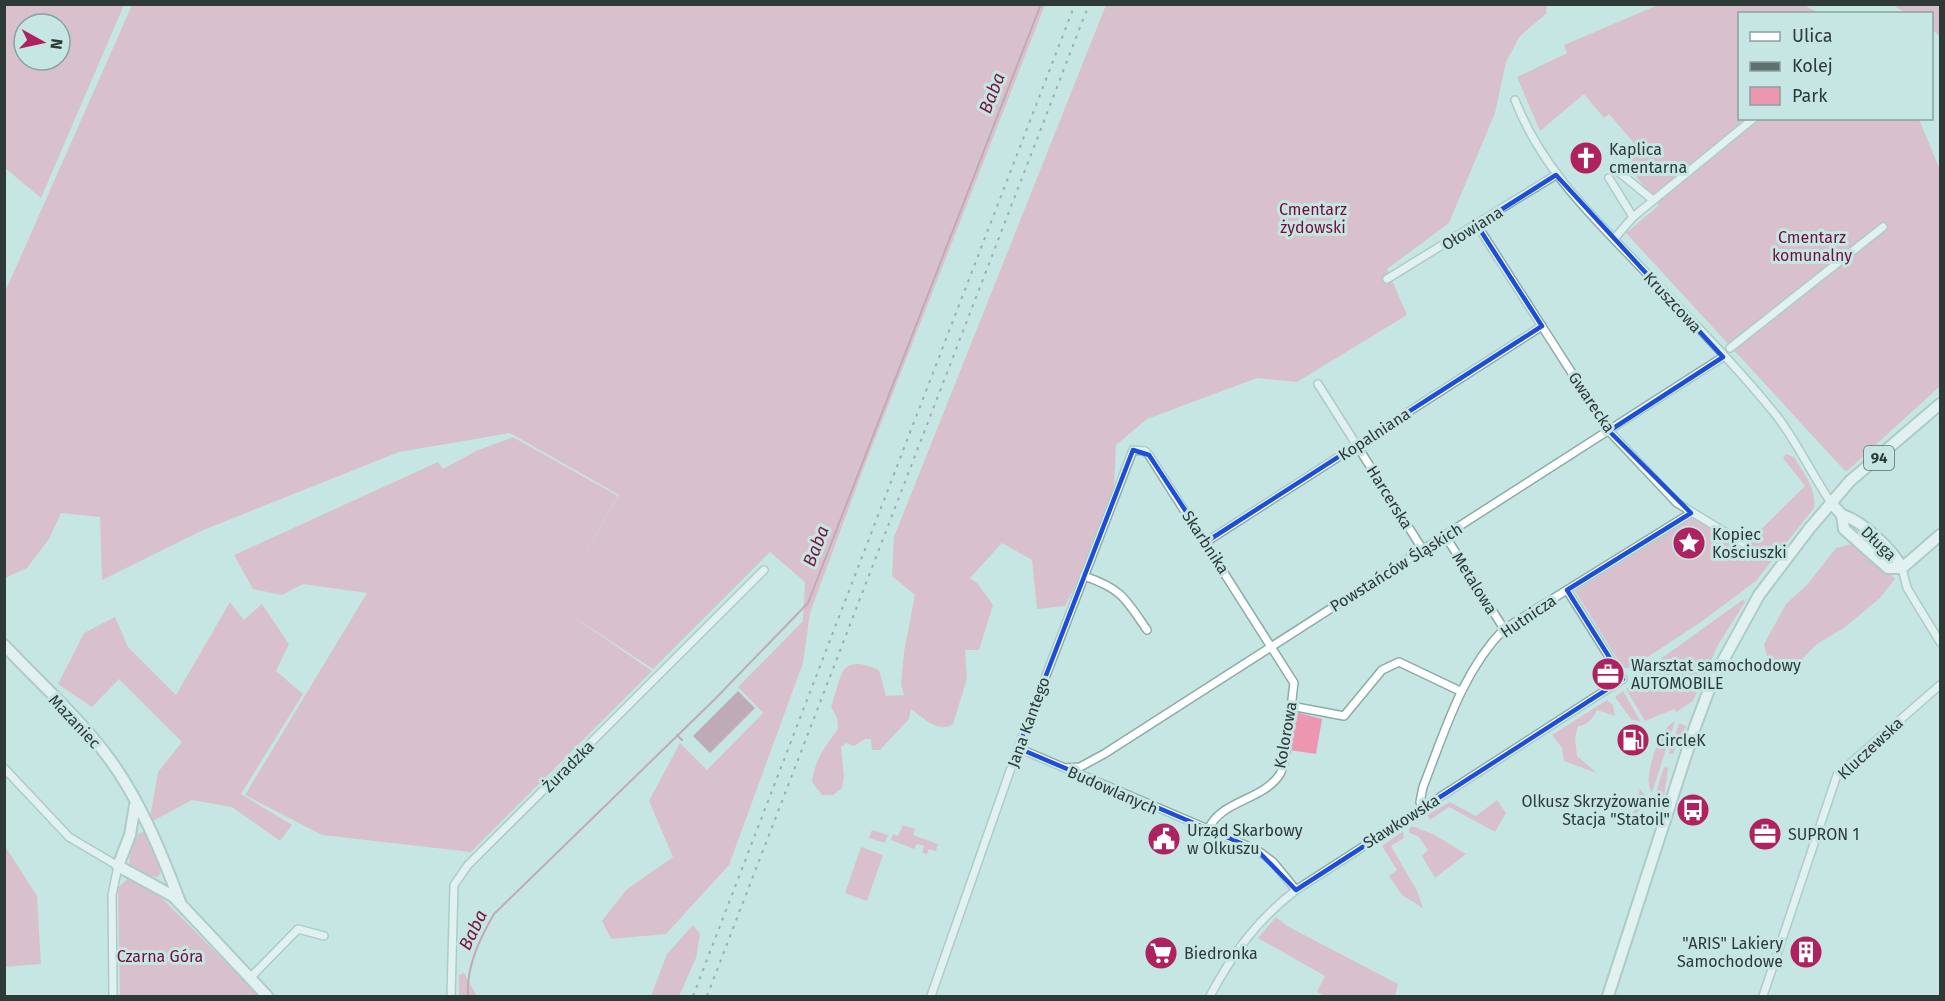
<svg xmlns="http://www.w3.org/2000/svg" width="1945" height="1001" viewBox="0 0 1945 1001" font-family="'Fira Sans',sans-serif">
<rect width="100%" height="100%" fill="#c6e6e3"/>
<g fill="#ed96b0" fill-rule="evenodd">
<path d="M5 4 124 5 41 198 5 168ZM24 24H60V60H24Z"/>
<polygon points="132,5 1045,5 864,467 810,613 803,663 729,865 666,934 611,939 602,921 626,890 673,857 649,801 680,743 707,770 763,713 738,687 803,621 805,582 770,552 653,669 571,615 652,671 471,852 322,835 245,795 367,593 303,584 282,595 253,589 234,555 438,462 443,469 476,451 513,437 618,496 555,605 619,495 510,433 399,452 201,531 102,580 100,517 61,513 49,539 27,568 5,578 5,292"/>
<path d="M1106 5H1547L1546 14 1520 36 1506 62 1495 113 1449 223 1387 269 1407 315 1297 382 1257 378 1147 419 1116 445 1114 487 1084 569 1065 606 1037 609 1032 560 1002 543 970 578 978 584 993 605 979 650H965L967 679 953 724C939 734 923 718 911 709L909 719 880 750H872L871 739H865L854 746 846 743 841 747 844 777 842 788 833 795H822L812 782C815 759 825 747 838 729L837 718 831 707C842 677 838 652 879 670L886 696 904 695 901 684 904 652 915 595 892 576 894 537Z"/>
<polygon points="1658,5 1804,5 1819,13 1740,14 1740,118 1919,119 1940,170 1940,386 1846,472 1626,233 1659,205 1630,169 1634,143 1609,114 1604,118 1584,94 1540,131 1517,77 1567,53 1564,45"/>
<polygon points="1893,5 1940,5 1940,36 1932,30 1932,14 1906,13"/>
<path d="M1786 454 1794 457C1803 473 1817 489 1814 508L1756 581 1701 622 1631 668H1623L1575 591 1692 518 1743 547 1805 486 1783 458Z"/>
<polygon points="1851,544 1867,551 1895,579 1880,598 1844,628 1817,644 1793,668 1775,672 1764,664 1767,657 1764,644 1786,604 1807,585 1836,548"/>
<polygon points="1744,599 1745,602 1718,645 1693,701 1676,712 1674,709 1645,721 1626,689 1643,678 1641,673"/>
<polygon points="230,602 244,620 262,604 289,644 276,671 303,694 241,794 292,825 280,841 232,807 192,800 149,823 158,772 182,742 119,679 92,707 58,684 84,633 115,617 128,647 176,695"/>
<polygon points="1623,691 1641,722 1631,719 1615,697"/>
<path d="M1607 700 1613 705 1615 716 1597 710C1593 719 1586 726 1578 726L1575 738 1577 756 1597 773 1564 761 1562 748 1552 735Z"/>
<polygon points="1295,712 1322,719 1316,754 1289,750"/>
<path d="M1675 721 1652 793C1641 779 1660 727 1675 721Z"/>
<polygon points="1679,723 1686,726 1673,754 1669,753"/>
<polygon points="1664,767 1668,768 1664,797 1659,799 1655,796"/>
<polygon points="1640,789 1649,800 1632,818"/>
<polygon points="1497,800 1506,813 1495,832 1449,807 1430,820 1427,815 1450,802 1476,816"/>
<polygon points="903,825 915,829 913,835 938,844 936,851 929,849 927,854 922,853 924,846 917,844 914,849 891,840 893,834 898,836"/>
<polygon points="1412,826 1433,834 1466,854 1435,878 1422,856 1428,850 1418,836 1409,833 1409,829"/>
<polygon points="872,830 888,835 885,843 869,838"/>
<polygon points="1403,831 1404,838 1391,846 1417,891 1423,908 1402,895 1389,876 1397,870 1382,846"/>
<path d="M143 832 148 834C154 846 168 864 158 877L140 875 129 864 130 850 138 834Z"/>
<polygon points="5,846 37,896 41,964 5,967"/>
<polygon points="861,847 883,855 867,901 845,893"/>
<polygon points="127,879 135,880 155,891 259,996 120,996 118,888"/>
<polygon points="1276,917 1287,926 1398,984 1395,996 1326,996 1317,992 1325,976 1258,938"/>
<polygon points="693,925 700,934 696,958 679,996 651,996 667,954"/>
<polygon points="464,973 477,996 459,996 459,975"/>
</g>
<polygon fill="#b6647f" points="738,691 755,708 710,753 693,736"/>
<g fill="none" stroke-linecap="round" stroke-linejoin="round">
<g stroke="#b6647f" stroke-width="2">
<polyline points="677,735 682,740"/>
<path d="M468 996C466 967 480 938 494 914L714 700 808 603 1041 4"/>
</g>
<defs>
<g id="street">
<path d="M1515 100C1540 165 1587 211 1634 260 1682 311 1732 361 1776 415 1796 440 1813 477 1832 504"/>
<polyline points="1615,169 1653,200"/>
<polyline points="1609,178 1633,217"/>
<polyline points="1477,225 1609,431 1677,503 1743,543"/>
<polyline points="1614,239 1633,217 1754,118"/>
<polyline points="1387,279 1556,175"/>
<polyline points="1730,348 1883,227"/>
<polyline points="1318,384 1423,550"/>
<polyline points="1446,537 1504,629"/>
<polyline points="1206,542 1542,326"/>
<polyline points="1902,568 1907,588 1940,642"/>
<path d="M1084 576C1122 589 1125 598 1147 630"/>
<polyline points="1291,706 1344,716 1382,670 1399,662 1460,691"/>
<polyline points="1018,748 1257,850 1273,862 1296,890"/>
<polyline points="4,768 69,837 118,866 112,895 113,996"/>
<polyline points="1065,768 1080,767 1104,754 1723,357"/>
<path d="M1422 808 1420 802 1423 787C1445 731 1462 672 1504 629L1691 513"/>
<polyline points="250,978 298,929 324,936"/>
<polyline points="451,996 454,885 468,865 764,570"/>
<path d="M931 996 1018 748 1133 450 1145 451 1149 455 1294 683C1291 702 1288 760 1280 774 1263 801 1220 800 1208 830"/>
<path d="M1210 996C1233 953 1257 920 1296 890L1623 679 1567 590"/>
<polyline points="1763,996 1837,775 1940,685"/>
</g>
<g id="secondary">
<polyline points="1832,504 1842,515 1844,529 1888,568 1902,568"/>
<path d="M1842 515C1861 520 1893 550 1902 568"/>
<polyline points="1902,568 1940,535"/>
<path d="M4 645C37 680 80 719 108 757 139 798 162 854 180 902"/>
<polyline points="135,805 130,835 118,866 173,896 267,996"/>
</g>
<polyline id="primary" points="1608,996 1695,727 1713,679 1759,595 1809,529 1850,481 1940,404"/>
</defs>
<use href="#street" stroke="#8caca9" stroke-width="10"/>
<use href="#secondary" stroke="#8caca9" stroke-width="14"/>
<use href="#primary" stroke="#8caca9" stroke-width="14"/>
<use href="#street" stroke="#fff" stroke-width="7"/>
<use href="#secondary" stroke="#fff" stroke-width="10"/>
<use href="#primary" stroke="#fff" stroke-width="10"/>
<g stroke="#5e716f" stroke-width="2" stroke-dasharray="3 6" stroke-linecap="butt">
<polyline points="693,996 1075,4"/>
<polyline points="707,996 1089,4"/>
</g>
</g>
<path d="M0 0H1945V1001H0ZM1556 175 1723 357 1609 431 1691 513 1567 590 1623 679 1296 890 1257 850 1018 748 1133 450 1149 455 1206 542 1542 326 1477 225Z" fill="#c6e6e3" fill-opacity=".55" fill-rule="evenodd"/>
<path fill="none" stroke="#1d4ed8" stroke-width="4.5" stroke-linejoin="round" d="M1556 175 1723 357 1609 431 1691 513 1567 590 1623 679 1296 890 1257 850 1018 748 1133 450 1149 455 1206 542 1542 326 1477 225Z"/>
<defs>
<symbol id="church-disc" viewBox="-11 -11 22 22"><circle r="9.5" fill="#ae225f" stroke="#c6e6e3"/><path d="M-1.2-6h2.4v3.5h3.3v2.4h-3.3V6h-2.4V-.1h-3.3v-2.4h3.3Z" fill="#fff"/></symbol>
<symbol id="sight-disc" viewBox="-11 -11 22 22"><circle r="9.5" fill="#ae225f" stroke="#c6e6e3"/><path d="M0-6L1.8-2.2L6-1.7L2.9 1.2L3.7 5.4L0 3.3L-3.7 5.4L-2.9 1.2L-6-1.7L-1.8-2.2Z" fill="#fff"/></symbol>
<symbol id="office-disc" viewBox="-11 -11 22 22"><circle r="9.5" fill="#ae225f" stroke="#c6e6e3"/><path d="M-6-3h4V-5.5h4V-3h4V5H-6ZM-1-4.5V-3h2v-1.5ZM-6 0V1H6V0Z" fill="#fff"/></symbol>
<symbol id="fuel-disc" viewBox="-11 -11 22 22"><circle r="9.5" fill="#ae225f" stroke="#c6e6e3"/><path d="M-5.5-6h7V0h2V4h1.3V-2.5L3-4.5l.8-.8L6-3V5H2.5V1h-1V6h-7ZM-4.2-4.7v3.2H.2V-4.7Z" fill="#fff"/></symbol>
<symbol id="bus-disc" viewBox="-11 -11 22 22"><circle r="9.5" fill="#ae225f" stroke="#c6e6e3"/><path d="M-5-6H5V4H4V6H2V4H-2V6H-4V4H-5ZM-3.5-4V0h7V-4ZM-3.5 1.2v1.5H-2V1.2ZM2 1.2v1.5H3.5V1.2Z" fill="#fff"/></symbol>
<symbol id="civic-disc" viewBox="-11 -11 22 22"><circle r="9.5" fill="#ae225f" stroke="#c6e6e3"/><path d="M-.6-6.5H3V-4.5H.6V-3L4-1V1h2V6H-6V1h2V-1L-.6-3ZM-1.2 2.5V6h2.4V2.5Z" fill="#fff"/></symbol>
<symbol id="building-disc" viewBox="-11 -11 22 22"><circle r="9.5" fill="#ae225f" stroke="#c6e6e3"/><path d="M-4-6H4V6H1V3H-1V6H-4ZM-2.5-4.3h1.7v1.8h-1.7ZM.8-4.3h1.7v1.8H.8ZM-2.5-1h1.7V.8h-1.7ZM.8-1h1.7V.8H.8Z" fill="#fff"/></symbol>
<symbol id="supermarket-disc" viewBox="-11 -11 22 22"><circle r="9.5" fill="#ae225f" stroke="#c6e6e3"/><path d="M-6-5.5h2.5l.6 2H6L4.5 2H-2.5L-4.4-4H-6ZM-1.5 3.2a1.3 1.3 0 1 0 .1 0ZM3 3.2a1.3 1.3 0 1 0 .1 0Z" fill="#fff"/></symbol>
</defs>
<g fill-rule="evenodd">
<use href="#church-disc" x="1567" y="139" width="38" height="38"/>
<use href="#sight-disc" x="1670" y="524" width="38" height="38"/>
<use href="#office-disc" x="1589" y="655" width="38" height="38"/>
<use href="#fuel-disc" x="1614" y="721" width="38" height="38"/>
<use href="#bus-disc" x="1674" y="791" width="38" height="38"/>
<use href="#office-disc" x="1746" y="815" width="38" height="38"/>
<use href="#civic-disc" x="1145" y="820" width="38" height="38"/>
<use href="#building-disc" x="1787" y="933" width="38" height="38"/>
<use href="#supermarket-disc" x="1142" y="934" width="38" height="38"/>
</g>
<g text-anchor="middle" stroke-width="6" stroke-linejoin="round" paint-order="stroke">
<rect fill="#c6e6e3" stroke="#5b6e6b" stroke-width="1.5" x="1864" y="446" width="30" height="24" rx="4.5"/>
<g font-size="15" font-weight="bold" fill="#2d3a38">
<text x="1879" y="463">94</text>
</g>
<g font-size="16" fill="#2d3a38" stroke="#c6e6e3" text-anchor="start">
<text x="1609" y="155">Kaplica<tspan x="1609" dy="18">cmentarna</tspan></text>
<text x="1712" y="540">Kopiec<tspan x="1712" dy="18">Kościuszki</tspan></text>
<text x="1631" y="671">Warsztat samochodowy<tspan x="1631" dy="18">AUTOMOBILE</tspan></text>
<text x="1656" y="746">CircleK</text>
<text x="1670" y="807" text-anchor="end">Olkusz Skrzyżowanie<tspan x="1670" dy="18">Stacja "Statoil"</tspan></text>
<text x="1187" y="836">Urząd Skarbowy<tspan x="1187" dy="18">w Olkuszu</tspan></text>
<text x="1788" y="840">SUPRON 1</text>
<text x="1783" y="949" text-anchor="end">"ARIS" Lakiery<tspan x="1783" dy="18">Samochodowe</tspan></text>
<text x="1184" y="959">Biedronka</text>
</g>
<g font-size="16" fill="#750d3c" stroke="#c6e6e3">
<text x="1313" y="215">Cmentarz<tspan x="1313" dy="18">żydowski</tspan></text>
<text x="1812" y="243">Cmentarz<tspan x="1812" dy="18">komunalny</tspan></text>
<text x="160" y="962">Czarna Góra</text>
</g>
<g font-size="16" fill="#2d3a38" stroke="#c6e6e3">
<text transform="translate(1472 228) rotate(-32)" y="6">Ołowiana</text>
<text transform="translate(1673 302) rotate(47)" y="6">Kruszcowa</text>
<text transform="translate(1592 402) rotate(56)" y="6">Gwarecka</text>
<text transform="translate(1374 434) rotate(-33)" y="6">Kopalniana</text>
<text transform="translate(1390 497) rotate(58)" y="6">Harcerska</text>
<text transform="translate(1206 542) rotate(57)" y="6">Skarbnika</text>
<text transform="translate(1879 543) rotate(44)" y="6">Długa</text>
<text transform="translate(1396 567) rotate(-32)" y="6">Powstańców Śląskich</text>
<text transform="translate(1475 583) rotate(58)" y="6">Metalowa</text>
<text transform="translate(1528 616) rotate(-34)" y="6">Hutnicza</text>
<text transform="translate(75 721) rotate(47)" y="6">Mazaniec</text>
<text transform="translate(1028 722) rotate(-70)" y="6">Jana Kantego</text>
<text transform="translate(1285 735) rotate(-80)" y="6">Kolorowa</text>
<text transform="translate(1870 748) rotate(-43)" y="6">Kluczewska</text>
<text transform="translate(568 766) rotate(-45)" y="6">Żuradzka</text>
<text transform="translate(1113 790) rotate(24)" y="6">Budowlanych</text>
<text transform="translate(1401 821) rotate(-32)" y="6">Sławkowska</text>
</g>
<g font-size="18" font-style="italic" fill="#7b1541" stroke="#c6e6e3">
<text transform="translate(992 93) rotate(-69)" y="6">Baba</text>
<text transform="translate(816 546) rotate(-69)" y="6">Baba</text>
<text transform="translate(473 930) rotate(-64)" y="6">Baba</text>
</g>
</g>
<rect width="1945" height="1001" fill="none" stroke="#2d3a38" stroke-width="12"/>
<rect x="1738" y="12" width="195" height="108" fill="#c6e6e3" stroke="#89a19f" stroke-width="1.5"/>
<rect x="1750" y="32" width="30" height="9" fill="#ffffff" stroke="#89a19f" stroke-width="1.5"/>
<text x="1792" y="42" font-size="18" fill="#2d3a38">Ulica</text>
<rect x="1750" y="62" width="30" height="9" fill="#5e716f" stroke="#89a19f" stroke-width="1.5"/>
<text x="1792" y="72" font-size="18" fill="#2d3a38">Kolej</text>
<rect x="1750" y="87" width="30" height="18" fill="#ed96b0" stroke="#89a19f" stroke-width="1.5"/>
<text x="1792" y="102" font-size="18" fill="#2d3a38">Park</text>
<g transform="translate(42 42) rotate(98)"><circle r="28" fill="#c6e6e3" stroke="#89a19f" stroke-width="1.5"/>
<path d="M0-4.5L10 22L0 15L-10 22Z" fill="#ae225f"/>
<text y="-9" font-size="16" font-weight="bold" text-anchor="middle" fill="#2d3a38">N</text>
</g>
</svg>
